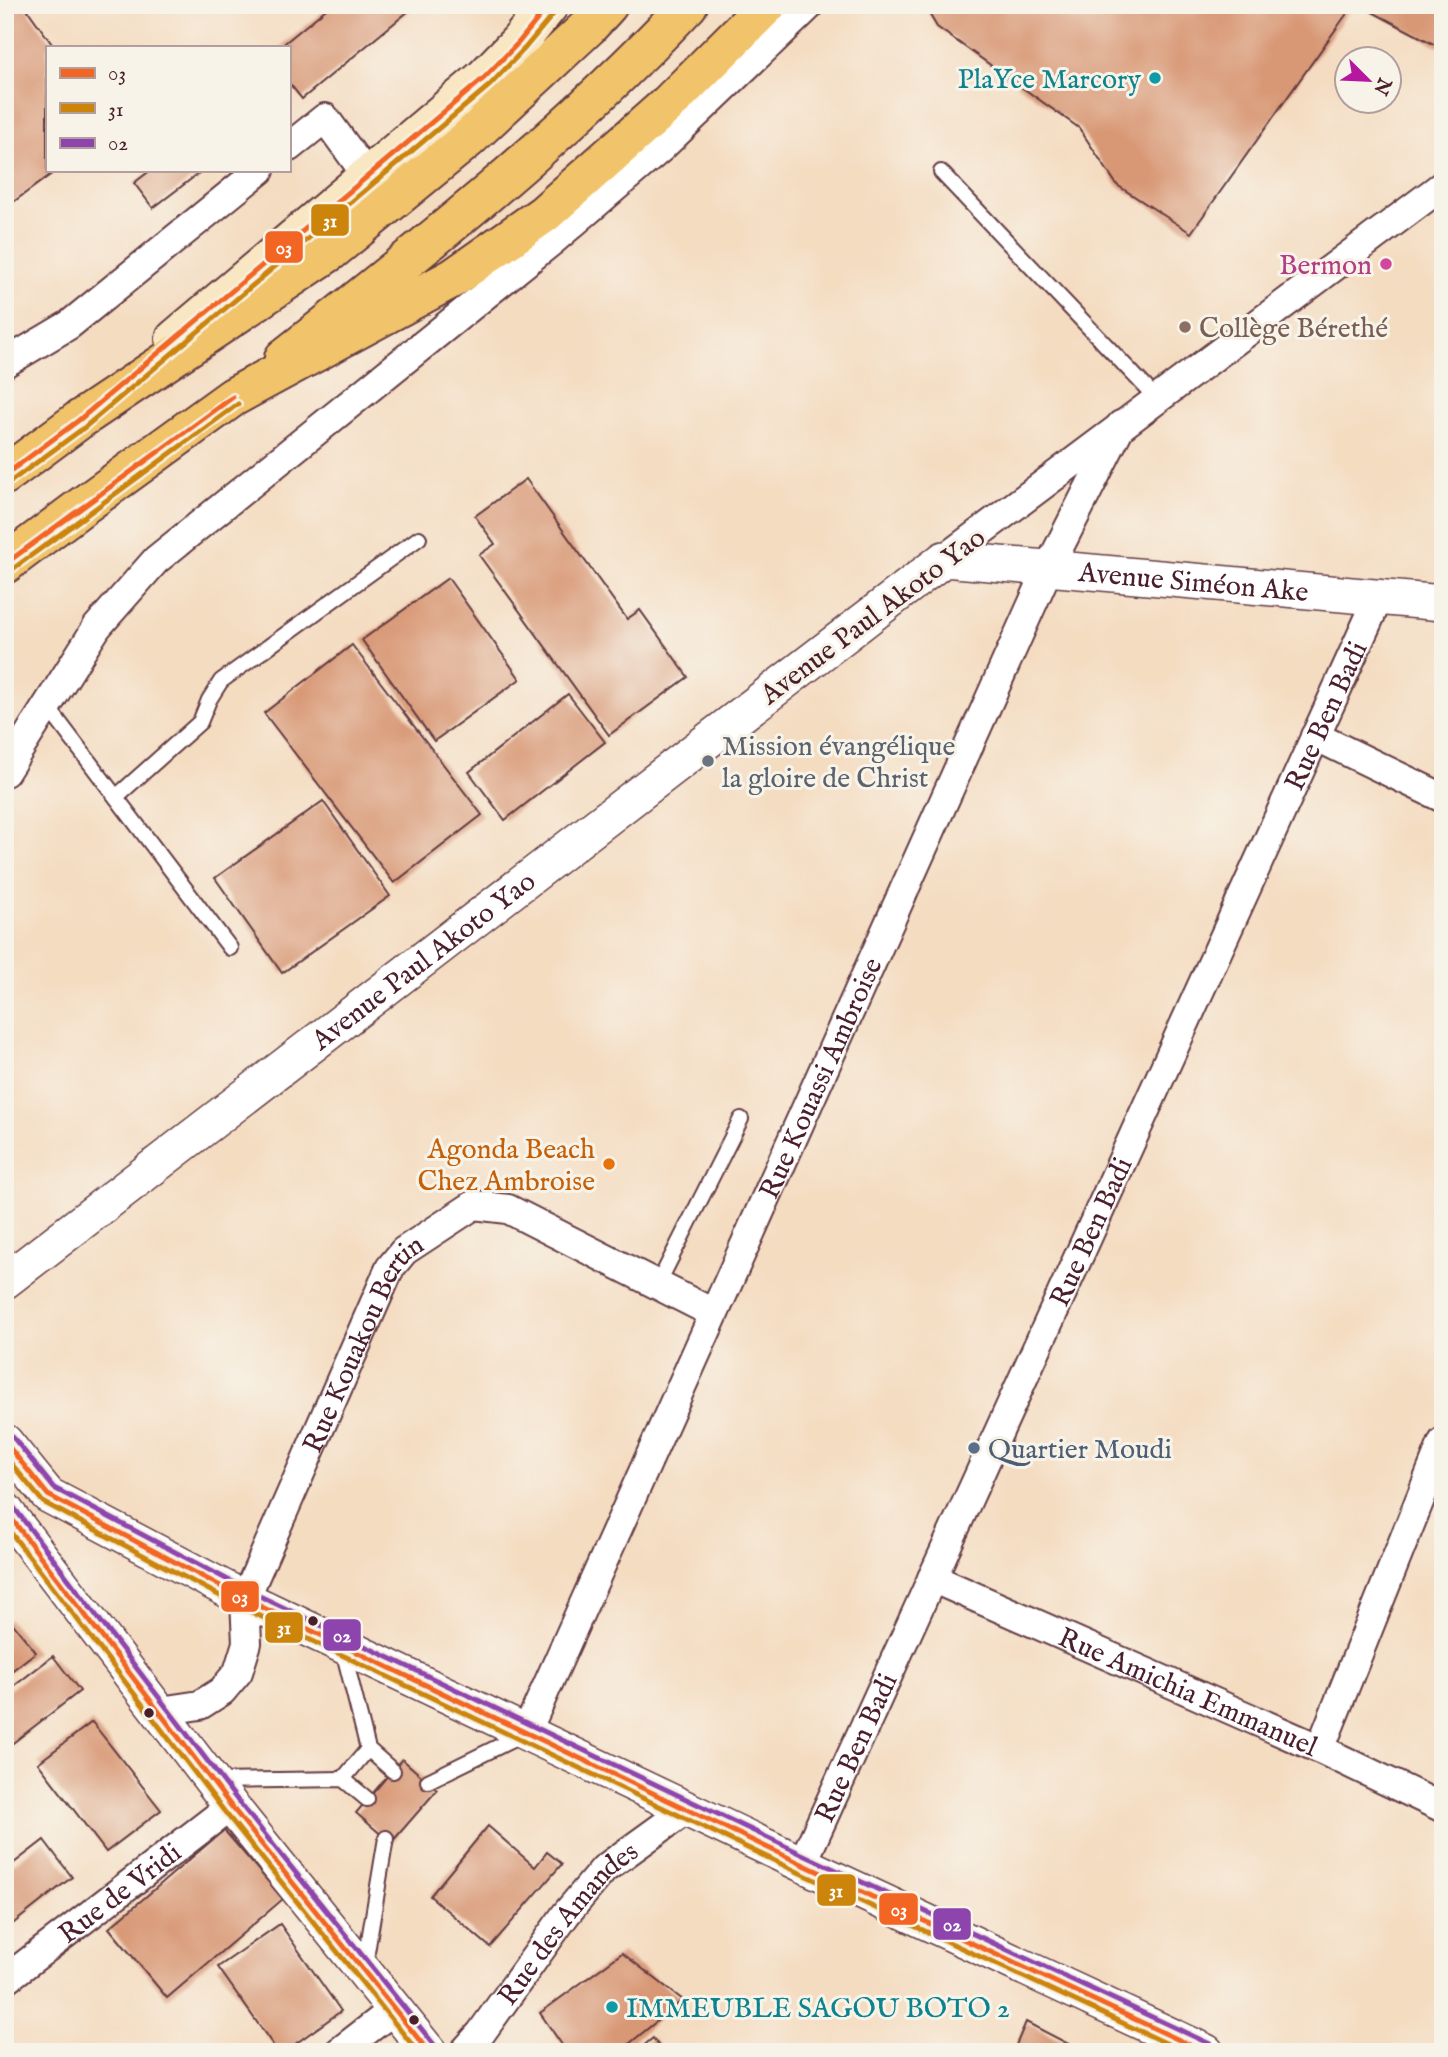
<svg xmlns="http://www.w3.org/2000/svg" width="1448" height="2057" viewBox="0 0 1448 2057" font-family="'IM FELL English',serif">
<rect width="100%" height="100%" fill="#f7f3e8"/>
<filter id="ink" filterUnits="userSpaceOnUse"><feTurbulence type="fractalNoise" baseFrequency=".0143" numOctaves="2"/><feDisplacementMap in="SourceGraphic" scale="14" xChannelSelector="R" yChannelSelector="G"/><feConvolveMatrix kernelMatrix="1 2 1 2 8 2 1 2 1" color-interpolation-filters="sRGB"/></filter>
<filter id="wash" filterUnits="userSpaceOnUse"><feTurbulence type="fractalNoise" baseFrequency=".00686" numOctaves="4" result="noise"/><feDisplacementMap in="SourceGraphic" scale="28" xChannelSelector="R" yChannelSelector="G"/><feGaussianBlur stdDeviation="1.57" result="paint"/><feColorMatrix in="noise" values="0 0 0 0 0 0 0 0 0 0 0 0 0 0 0 0 0 1.4 0 .05"/><feComposite in="paint" operator="in"/></filter>
<g filter="url(#wash)">
<rect width="100%" height="100%" fill="#f4dcc1"/>
<g id="blocks">
<g fill="#d89775">
<polygon points="5,5 24,5 54,47 47,47 47,170 57,170 5,208"/>
<polygon points="331,5 416,5 302,99 289,83 289,47 280,47"/>
<polygon points="924,5 1353,5 1191,233 1117,185 1079,128 937,27"/>
<polygon points="1359,5 1443,5 1443,49"/>
<polygon points="151,170 203,170 153,208 134,183"/>
<polygon points="526,479 627,619 640,610 688,677 609,735 479,555 495,544 475,516"/>
<polygon points="448,578 520,679 434,741 362,640"/>
<polygon points="352,645 482,815 394,883 264,713"/>
<polygon points="568,694 605,742 505,820 469,772"/>
<polygon points="323,801 390,896 282,973 215,878"/>
<polygon points="9,1619 36,1652 5,1676 5,1622"/>
<polygon points="53,1656 80,1691 9,1746 5,1742 5,1693"/>
<polygon points="92,1722 161,1810 106,1852 38,1763"/>
<polygon points="402,1759 437,1790 391,1843 356,1813"/>
<polygon points="488,1826 535,1867 547,1852 562,1864 490,1947 430,1896"/>
<polygon points="224,1830 283,1899 167,1998 109,1928"/>
<polygon points="44,1840 72,1877 5,1930 5,1870"/>
<polygon points="280,1924 341,2011 284,2052 278,2052 218,1967"/>
<polygon points="622,1953 683,2000 619,2052 567,2052 540,2013"/>
<polygon points="1026,2022 1084,2052 1013,2052"/>
<polygon points="653,2038 663,2052 636,2052"/>
</g>
</g>
</g>
<g filter="url(#ink)">
<use href="#blocks" fill-opacity="0" stroke="#643b42" stroke-width="2"/>
<g fill="none" stroke-linecap="round" stroke-linejoin="round">
<defs>
<g id="service">
<polyline points="941,172 1157,399"/>
<polyline points="47,706 230,948"/>
<polyline points="116,797 200,722 209,700 221,681 419,538"/>
<polyline points="658,1284 741,1119"/>
<polyline points="343,1650 368,1749 393,1771"/>
<polyline points="343,1779 368,1749"/>
<polyline points="217,1781 343,1779 367,1799"/>
<polyline points="428,1781 522,1735"/>
<polyline points="365,1964 386,1838"/>
</g>
<g id="minor">
<polyline points="289,147 325,118 368,177"/>
<polyline points="5,363 69,325 260,170"/>
<polyline points="944,559 1443,185"/>
<polyline points="1315,736 1443,798"/>
<polyline points="5,772 97,627 156,560 552,241 662,147 810,5"/>
<path id="s1" d="M932 1578 1320 1749 1443 1808"/>
<path id="s2" d="M160 1711 200 1705 222 1691 238 1672 247 1643 245 1599 390 1268 404 1251 474 1205 508 1209 713 1313"/>
<path id="s3" d="M526 1733 1048 569 1121 425"/>
<polyline points="1320,1749 1443,1442"/>
<path id="s4" d="M802 1864 1378 599"/>
<path id="s5" d="M5 1980 231 1806"/>
<polyline points="339,2052 396,2008"/>
<path id="s6" d="M464 2052 481 2033 566 1914 604 1869 687 1809"/>
</g>
<g id="tertiary">
<path id="s7" d="M5 1281 944 559 1443 603"/>
<polyline points="5,1442 48,1495 245,1599 802,1864 1206,2052"/>
<polyline points="5,1510 231,1806 429,2052"/>
</g>
<polyline id="secondary" points="175,339 484,78 519,42 549,5"/>
<path id="primary" d="M284 358C424 248 565 136 688 5"/>
<g id="trunk">
<polyline points="5,475 79,420 331,251 468,139 588,27 608,5"/>
<polyline points="5,564 81,507 233,397 453,278 544,214 668,104 767,5"/>
</g>
</defs>
<use href="#service" stroke="#643b42" stroke-width="18"/>
<use href="#minor" stroke="#643b42" stroke-width="32"/>
<use href="#tertiary" stroke="#643b42" stroke-width="38"/>
<use href="#secondary" stroke="#643b42" stroke-width="42"/>
<use href="#primary" stroke="#643b42" stroke-width="42"/>
<use href="#trunk" stroke="#643b42" stroke-width="42"/>
<use href="#service" stroke="#fff" stroke-width="14"/>
<use href="#minor" stroke="#fff" stroke-width="28"/>
<use href="#tertiary" stroke="#fff" stroke-width="35"/>
<use href="#secondary" stroke="#f9e7c3" stroke-width="38"/>
<use href="#primary" stroke="#f1c36a" stroke-width="38"/>
<use href="#trunk" stroke="#f1c36a" stroke-width="38"/>
<defs>
<g id="bus-1">
<polyline points="5,475 79,420 484,78 519,42 549,5"/>
<polyline points="5,564 233,397"/>
<polyline points="5,1442 48,1495 245,1599 802,1864 1205,2052"/>
<polyline points="5,1510 231,1806 429,2052"/>
</g>
<g id="bus-2">
<polyline points="10,482 85,427 490,85 525,48 556,11"/>
<polyline points="10,571 238,404"/>
<polyline points="5,1456 43,1502 241,1607 798,1872 1185,2052"/>
<polyline points="5,1525 224,1811 418,2052"/>
</g>
<g id="bus-3">
<polyline points="12,1436 54,1488 249,1591 806,1856 1210,2044"/>
<polyline points="12,1505 238,1801 436,2047"/>
</g>
</defs>
<use href="#bus-1" stroke="#f7f3e8" stroke-width="10"/>
<use href="#bus-2" stroke="#f7f3e8" stroke-width="10"/>
<use href="#bus-3" stroke="#f7f3e8" stroke-width="10"/>
<use href="#bus-1" stroke="#f26522" stroke-width="5"/>
<use href="#bus-2" stroke="#cc840b" stroke-width="5"/>
<use href="#bus-3" stroke="#8e44ad" stroke-width="5"/>
</g>
</g>
<g fill="#0f9aa8" stroke="#f7f3e8" stroke-width="2.5">
<circle cx="1155" cy="78" r="7"/>
<circle cx="612" cy="2007" r="7"/>
</g>
<circle fill="#d1479c" stroke="#f7f3e8" stroke-width="2.5" cx="1386" cy="264" r="7"/>
<circle fill="#8d6e63" stroke="#f7f3e8" stroke-width="2.5" cx="1185" cy="327" r="7"/>
<circle fill="#6b7280" stroke="#f7f3e8" stroke-width="2.5" cx="708" cy="761" r="7"/>
<circle fill="#e8710a" stroke="#f7f3e8" stroke-width="2.5" cx="609" cy="1164" r="7"/>
<circle fill="#5c6f8a" stroke="#f7f3e8" stroke-width="2.5" cx="974" cy="1448" r="7"/>
<g fill="#4a1f2b" stroke="#f7f3e8" stroke-width="2.5">
<circle cx="313" cy="1621" r="6"/>
<circle cx="149" cy="1713" r="6"/>
<circle cx="414" cy="2020" r="6"/>
</g>
<g text-anchor="middle" stroke-width="6" stroke-linejoin="round" paint-order="stroke">
<g font-size="28" fill="#0d838f" stroke="#f7f3e8" text-anchor="end">
<text x="1141" y="88">PlaYce Marcory</text>
<text x="626" y="2017" text-anchor="start">IMMEUBLE SAGOU BOTO 2</text>
</g>
<g font-size="28" fill="#b23c85" stroke="#f7f3e8" text-anchor="end">
<text x="1372" y="274">Bermon</text>
</g>
<g font-size="28" fill="#785e54" stroke="#f7f3e8" text-anchor="start">
<text x="1199" y="337">Collège Bérethé</text>
</g>
<g font-size="28" fill="#4a1f2b" stroke="#f7f3e8">
<text dy="10" stroke="none"><textPath href="#s7" startOffset="1435">Avenue Siméon Ake</textPath></text>
<text transform="translate(872 615) rotate(-37)" y="10">Avenue Paul Akoto Yao</text>
<text dy="10" stroke="none"><textPath href="#s4" startOffset="1262">Rue Ben Badi</textPath></text>
<text dy="10" stroke="none"><textPath href="#s7" startOffset="527">Avenue Paul Akoto Yao</textPath></text>
<text dy="10" stroke="none"><textPath href="#s3" startOffset="718">Rue Kouassi Ambroise</textPath></text>
<text dy="10" stroke="none"><textPath href="#s4" startOffset="695">Rue Ben Badi</textPath></text>
<text dy="10" stroke="none"><textPath href="#s2" startOffset="448">Rue Kouakou Bertin</textPath></text>
<text dy="10" stroke="none"><textPath href="#s1" startOffset="280">Rue Amichia Emmanuel</textPath></text>
<text dy="10" stroke="none"><textPath href="#s4" startOffset="128">Rue Ben Badi</textPath></text>
<text dy="10" stroke="none"><textPath href="#s5" startOffset="144">Rue de Vridi</textPath></text>
<text dy="10" stroke="none"><textPath href="#s6" startOffset="166">Rue des Amandes</textPath></text>
</g>
<g font-size="28" fill="#5b616d" stroke="#f7f3e8" text-anchor="start">
<text x="722" y="755">Mission évangélique<tspan x="722" dy="32">la gloire de Christ</tspan></text>
</g>
<g font-size="28" fill="#c56008" stroke="#f7f3e8" text-anchor="end">
<text x="595" y="1158">Agonda Beach<tspan x="595" dy="32">Chez Ambroise</tspan></text>
</g>
<g font-size="28" fill="#4e5e75" stroke="#f7f3e8" text-anchor="start">
<text x="988" y="1458">Quartier Moudi</text>
</g>
</g>
<g stroke="#f7f3e8" stroke-width="2.5">
<rect x="310" y="203" width="40" height="34" rx="7" fill="#cc840b"/>
<rect x="264" y="230" width="40" height="34" rx="7" fill="#f26522"/>
<rect x="220" y="1580" width="40" height="33" rx="7" fill="#f26522"/>
<rect x="264" y="1611" width="40" height="33" rx="7" fill="#cc840b"/>
<rect x="322" y="1618" width="40" height="34" rx="7" fill="#8e44ad"/>
<rect x="816" y="1873" width="41" height="34" rx="7" fill="#cc840b"/>
<rect x="878" y="1892" width="41" height="34" rx="7" fill="#f26522"/>
<rect x="932" y="1907" width="40" height="34" rx="7" fill="#8e44ad"/>
</g>
<g font-size="19" text-anchor="middle" font-weight="bold" fill="#fff">
<text x="330" y="227">31</text>
<text x="284" y="254">03</text>
<text x="240" y="1603">03</text>
<text x="284" y="1634">31</text>
<text x="342" y="1642">02</text>
<text x="836" y="1897">31</text>
<text x="899" y="1916">03</text>
<text x="952" y="1931">02</text>
</g>
<rect width="1448" height="2057" fill="none" stroke="#f7f3e8" stroke-width="28"/>
<rect x="46" y="46" width="245" height="126" fill="#f7f3e8" stroke="#b29e9c" stroke-width="2"/>
<rect x="60" y="68" width="35" height="10" fill="#f26522" stroke="#b29e9c" stroke-width="2"/>
<text x="108" y="80" font-size="21" fill="#4a1f2b">03</text>
<rect x="60" y="103" width="35" height="10" fill="#cc840b" stroke="#b29e9c" stroke-width="2"/>
<text x="108" y="116" font-size="21" fill="#4a1f2b">31</text>
<rect x="60" y="138" width="35" height="10" fill="#8e44ad" stroke="#b29e9c" stroke-width="2"/>
<text x="108" y="150" font-size="21" fill="#4a1f2b">02</text>
<g transform="translate(1368 80) rotate(114)"><circle r="33" fill="#f7f3e8" stroke="#b29e9c" stroke-width="2"/>
<path d="M0-5L12 26L0 18L-12 26Z" fill="#b5179e"/>
<text y="-10" font-size="19" font-weight="bold" text-anchor="middle" fill="#4a1f2b">N</text>
</g>
</svg>
